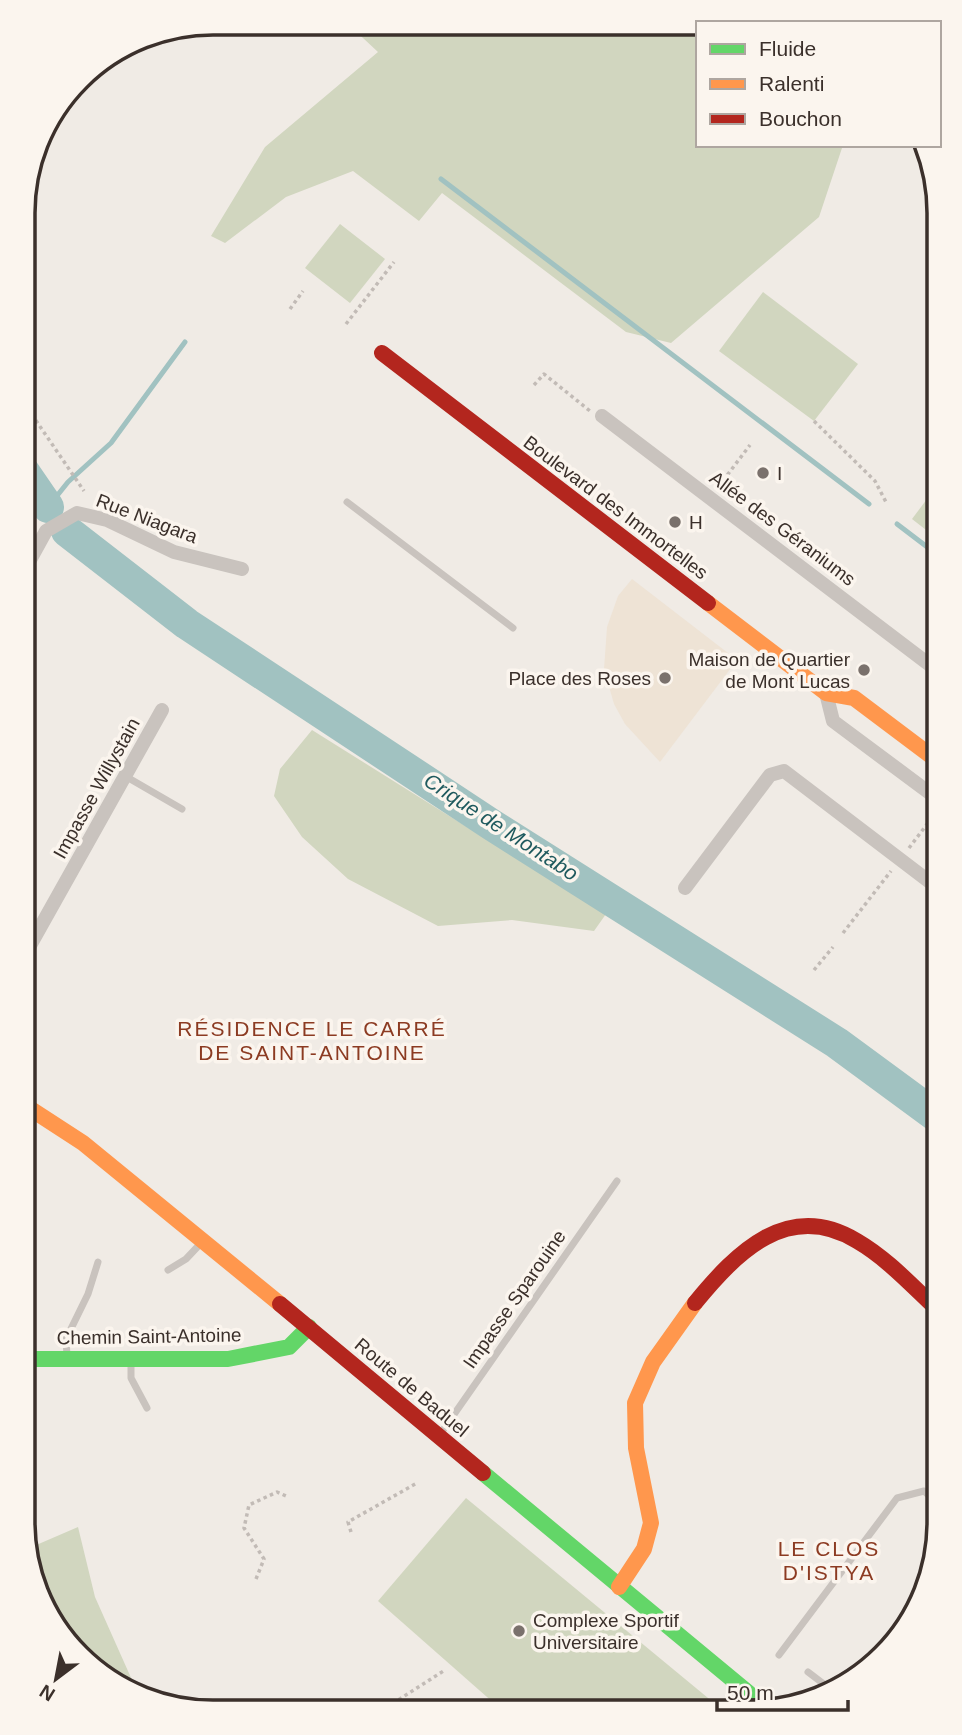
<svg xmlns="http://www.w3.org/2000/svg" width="962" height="1735" viewBox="0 0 962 1735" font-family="Arial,sans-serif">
<rect width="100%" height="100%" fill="#f0ebe5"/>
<g fill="#d1d6bf">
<polygon points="348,24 698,26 698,145 843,145 819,217 671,343 626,332 442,193 419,221 353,171 286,197 225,243 211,236 265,147 378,52"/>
<polygon points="340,224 385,259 350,303 305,268"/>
<polygon points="763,292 858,364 814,421 719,351"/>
<polygon points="939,483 939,540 912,519"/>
<polygon points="312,730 606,914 594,931 512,920 438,926 348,879 302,837 274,796 280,769"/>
<polygon points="466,1498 725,1712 504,1712 378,1601"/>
<polygon points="78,1527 95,1597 136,1689 97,1673 33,1583 27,1549"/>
</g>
<polygon fill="#eee3d5" points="632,579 737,660 660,762 625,724 614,704 604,669 607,627 618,596"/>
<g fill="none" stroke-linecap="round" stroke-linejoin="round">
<g stroke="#a1c2c1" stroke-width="5">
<polyline points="441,179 869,504"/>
<polyline points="48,507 68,482 111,443 185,342"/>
<polyline points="897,524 939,556"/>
</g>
<g stroke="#a1c2c1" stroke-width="32">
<polyline points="24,472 48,507"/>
<polyline points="67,531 187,624 492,825 837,1043 939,1118"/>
</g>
<g stroke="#c2bbb6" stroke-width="3.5" stroke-dasharray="3.5 3.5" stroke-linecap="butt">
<polyline points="290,309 303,291"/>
<polyline points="346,324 394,262"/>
<polyline points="534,385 544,374 590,411"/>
<polyline points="24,403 84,491"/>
<polyline points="814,421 875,481 886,502"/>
<polyline points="719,486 750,445"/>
<polyline points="669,552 676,542"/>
<polyline points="909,848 934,815"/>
<polyline points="843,933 891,871"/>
<polyline points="814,970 833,947"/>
<polyline points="351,1532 348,1522 417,1483"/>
<polyline points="256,1579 264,1559 244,1528 249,1505 277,1492 286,1496"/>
<polyline points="381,1711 445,1670"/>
</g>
<g stroke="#c9c3be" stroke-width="7">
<polyline points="347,502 513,628"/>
<polyline points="125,776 182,809"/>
<polyline points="168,1270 186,1259 202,1242"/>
<polyline points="67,1356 66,1339 88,1294 98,1262"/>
<polyline points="131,1360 131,1378 147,1408"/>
<polyline points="441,1433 617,1181"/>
<polyline points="779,1655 897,1498 924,1491 939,1505"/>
<polyline points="808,1672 829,1688"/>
</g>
<g stroke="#c9c3be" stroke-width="14">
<polyline points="602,416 939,672"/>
<polyline points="24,571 46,531 77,513 107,520 174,552 242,569"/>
<polyline points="826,693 833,721 939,800"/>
<polyline points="685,888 770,775 784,771 939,889"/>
<polyline points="23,958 162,710"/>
</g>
<g stroke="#63d668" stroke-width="16">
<polyline points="23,1359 228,1359 289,1347 309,1327"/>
<polyline points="483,1473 768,1709"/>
</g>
<g stroke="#ff974d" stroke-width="16">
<polyline points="708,603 826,693 854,698 939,762"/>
<polyline points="23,1104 83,1143 280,1304"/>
<polyline points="619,1587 644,1549 651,1523 636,1448 635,1403 653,1362 695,1303"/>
</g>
<g stroke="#b3261e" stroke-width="16">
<polyline points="382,353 708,603"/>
<path d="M695 1303C736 1253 788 1199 857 1241 888 1259 913 1287 939 1311"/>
<polyline points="280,1304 483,1473"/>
</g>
</g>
<g fill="#7a716c" stroke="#fbf5ee" stroke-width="2.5">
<circle cx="763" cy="473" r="7"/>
<circle cx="675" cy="522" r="7"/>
<circle cx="864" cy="670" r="7"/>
<circle cx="665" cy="678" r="7"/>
<circle cx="519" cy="1631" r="7"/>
</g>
<g text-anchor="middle" stroke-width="7" stroke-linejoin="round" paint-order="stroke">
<g font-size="19" fill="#3b302b" stroke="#fbf5ee" text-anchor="start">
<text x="777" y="480">I</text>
<text x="689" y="529">H</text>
<text x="850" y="666" text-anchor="end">Maison de Quartier<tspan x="850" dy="22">de Mont Lucas</tspan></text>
<text x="651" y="685" text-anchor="end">Place des Roses</text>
<text x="533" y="1627">Complexe Sportif<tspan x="533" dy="22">Universitaire</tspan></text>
</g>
<g font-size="19" fill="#3b302b" stroke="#fbf5ee">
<text transform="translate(616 507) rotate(37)" y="7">Boulevard des Immortelles</text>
<text transform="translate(147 518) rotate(21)" y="7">Rue Niagara</text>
<text transform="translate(783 528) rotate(37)" y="7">Allée des Géraniums</text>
<text transform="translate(96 788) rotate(-61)" y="7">Impasse Willystain</text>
<text transform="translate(514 1299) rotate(-55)" y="7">Impasse Sparouine</text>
<text transform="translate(149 1336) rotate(-1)" y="7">Chemin Saint-Antoine</text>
<text transform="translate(412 1387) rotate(40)" y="7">Route de Baduel</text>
</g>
<g font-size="21" font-style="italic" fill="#1f5a5e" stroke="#fbf5ee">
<text transform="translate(501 827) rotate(33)" y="7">Crique de Montabo</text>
</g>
<g font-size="21" letter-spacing="2" fill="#8c3b22" stroke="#fbf5ee">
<text x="312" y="1036">RÉSIDENCE LE CARRÉ<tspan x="312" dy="24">DE SAINT-ANTOINE</tspan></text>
<text x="829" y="1556">LE CLOS<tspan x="829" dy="24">D'ISTYA</tspan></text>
</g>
</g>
<path d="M0 0H962V1735H0ZM213 35H749A178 178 0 0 1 927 213V1522A178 178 0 0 1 749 1700H213A178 178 0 0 1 35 1522V213A178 178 0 0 1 213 35Z" fill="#fbf5ee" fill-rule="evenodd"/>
<path fill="none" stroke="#3b302b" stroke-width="3.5" d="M213 35H749A178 178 0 0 1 927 213V1522A178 178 0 0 1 749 1700H213A178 178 0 0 1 35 1522V213A178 178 0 0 1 213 35Z"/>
<rect x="696" y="21" width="245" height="126" fill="#fbf5ee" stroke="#aea6a0" stroke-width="2"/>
<rect x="710" y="44" width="35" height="10" fill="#63d668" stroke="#aea6a0" stroke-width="2"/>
<text x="759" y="56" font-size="21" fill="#3b302b">Fluide</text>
<rect x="710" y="79" width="35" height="10" fill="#ff974d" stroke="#aea6a0" stroke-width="2"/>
<text x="759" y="91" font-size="21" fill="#3b302b">Ralenti</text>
<rect x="710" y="114" width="35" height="10" fill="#b3261e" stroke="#aea6a0" stroke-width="2"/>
<text x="759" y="126" font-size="21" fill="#3b302b">Bouchon</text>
<g transform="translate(56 1679) rotate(212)" stroke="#fbf5ee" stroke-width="5" paint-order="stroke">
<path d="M0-5L12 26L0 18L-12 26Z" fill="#3b302b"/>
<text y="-10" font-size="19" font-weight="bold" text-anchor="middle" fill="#3b302b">N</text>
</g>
<path d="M717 1700v10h131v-10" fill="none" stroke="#3b302b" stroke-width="3.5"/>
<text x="727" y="1700" font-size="21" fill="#3b302b" stroke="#fbf5ee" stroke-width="5" paint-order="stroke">50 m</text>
</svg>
